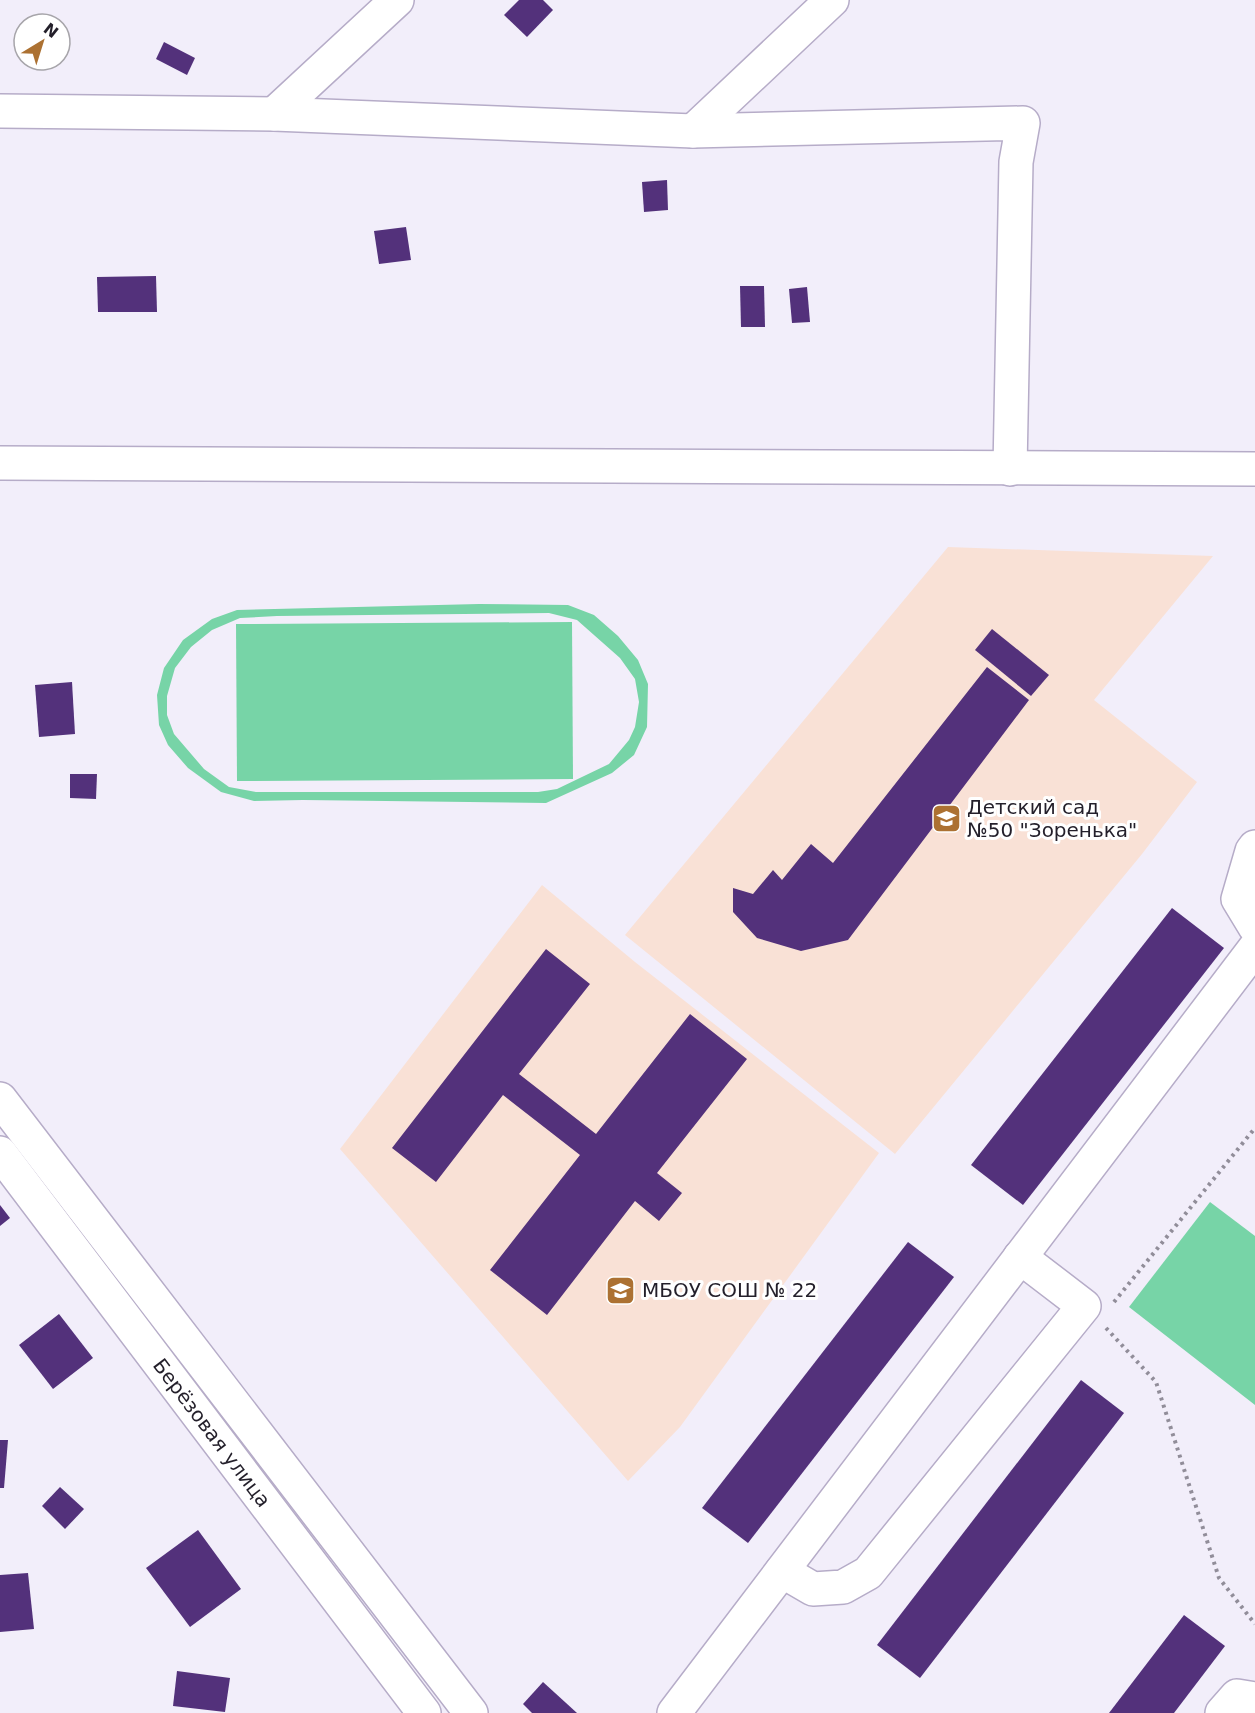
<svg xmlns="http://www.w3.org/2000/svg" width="1255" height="1713" viewBox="0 0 1255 1713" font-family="'DejaVu Sans',sans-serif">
<rect width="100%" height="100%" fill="#f2eefa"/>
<g fill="#f9e1d6">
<polygon points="948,547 1213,556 1094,700 1197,782 1142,854 895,1154 625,935"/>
<polygon points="542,885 635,962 879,1153 680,1427 628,1481 340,1149"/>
</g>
<g fill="#77d4a7" fill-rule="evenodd">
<path d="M479 604 568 605 594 615 618 636 638 660 648 684 647 727 634 755 612 773 546 803 303 800 254 801 221 792 188 768 168 745 159 725 157 695 164 668 183 640 212 619 237 610ZM549 613 577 620 620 658 635 679 639 702 635 727 629 740 609 764 557 789 538 792H256L229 787 204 769 174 734 167 715V696L175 668 191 647 212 630 240 618 277 616Z"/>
<polygon points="572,622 573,779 237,781 236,624"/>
<polygon points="1210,1202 1255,1236 1255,1405 1129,1307"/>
</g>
<g fill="#53317b">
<polygon points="519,0 543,0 553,10 527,37 504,15"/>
<polygon points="164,42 195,58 187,75 156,59"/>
<polygon points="667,180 668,210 644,212 642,182"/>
<polygon points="406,227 411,260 379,264 374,231"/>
<polygon points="156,276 157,312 98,312 97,277"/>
<polygon points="740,286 764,286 765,327 741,327"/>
<polygon points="807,287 810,322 792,323 789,289"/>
<polygon points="992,629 1049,675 1031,696 975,650"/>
<polygon points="987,667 1029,700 848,940 801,951 757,938 733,912 733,888 753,894 773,870 782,880 811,844 833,863"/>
<polygon points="72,682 75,734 39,737 35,685"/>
<polygon points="70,774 97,774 96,799 70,798"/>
<polygon points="1172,908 1224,948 1023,1205 971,1165"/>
<polygon points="546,949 590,984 519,1074 596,1134 690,1014 747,1059 657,1173 682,1193 659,1221 635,1201 547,1315 490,1270 580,1155 503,1095 436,1182 392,1148"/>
<polygon points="0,1205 10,1218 0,1226"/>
<polygon points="908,1242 954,1277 748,1543 702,1508"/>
<polygon points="59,1314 93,1358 53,1389 19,1345"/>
<polygon points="1081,1380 1124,1413 920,1678 877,1645"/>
<polygon points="0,1440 8,1440 4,1488 0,1488"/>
<polygon points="60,1487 84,1509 65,1529 42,1506"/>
<polygon points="198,1530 241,1589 190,1627 146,1568"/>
<polygon points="28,1573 34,1629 0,1632 0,1575"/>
<polygon points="1184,1615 1225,1646 1174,1713 1109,1713"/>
<polygon points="177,1671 230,1678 225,1712 173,1706"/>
<polygon points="543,1682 577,1713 532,1713 523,1704"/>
</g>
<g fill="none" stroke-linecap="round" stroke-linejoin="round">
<defs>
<g id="minor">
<polyline points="0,111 274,114 693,131 1023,123 1016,162 1010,469"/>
<polyline points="274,114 397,0"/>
<polyline points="693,131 832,0"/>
<polyline points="0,463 1255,469"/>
<polyline points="1255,847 1252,851 1238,899 1255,927"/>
<polyline points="0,1099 471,1713"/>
<path id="s1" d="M0 1153 424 1713"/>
<polyline points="782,1571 813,1589 843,1587 868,1573 1084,1306 1020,1257"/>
<polyline points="674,1713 1255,948"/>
<polyline points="1222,1713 1237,1696 1255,1699"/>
</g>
</defs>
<use href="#minor" stroke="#b6acc8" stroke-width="36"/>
<g stroke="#918d99" stroke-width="4" stroke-dasharray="3 4.5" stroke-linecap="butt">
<polyline points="1114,1302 1255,1128"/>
<polyline points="1106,1328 1156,1382 1219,1578 1255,1624"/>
</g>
<use href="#minor" stroke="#fff" stroke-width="33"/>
</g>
<defs>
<symbol id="school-square" viewBox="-11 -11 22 22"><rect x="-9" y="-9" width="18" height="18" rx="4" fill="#ac7132" stroke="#fff"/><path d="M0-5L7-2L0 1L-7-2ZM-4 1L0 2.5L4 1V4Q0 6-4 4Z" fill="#fff"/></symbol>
</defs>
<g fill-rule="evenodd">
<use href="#school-square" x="930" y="802" width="33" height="33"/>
<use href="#school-square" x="604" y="1274" width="33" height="33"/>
</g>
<g text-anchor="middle" stroke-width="6" stroke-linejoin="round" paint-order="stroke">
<g font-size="20" fill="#231f2a" stroke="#fff" text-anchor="start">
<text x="967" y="814">Детский сад<tspan x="967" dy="23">№50 "Зоренька"</tspan></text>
<text x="642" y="1297">МБОУ СОШ № 22</text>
</g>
<g font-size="20" fill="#231f2a" stroke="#fff">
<text dy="7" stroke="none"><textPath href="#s1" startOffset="351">Берёзовая улица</textPath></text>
</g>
</g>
<g transform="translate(42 42) rotate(38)"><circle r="28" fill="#ffffff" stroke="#a7a5aa" stroke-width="1.5"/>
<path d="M0-4.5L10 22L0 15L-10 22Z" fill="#ac7132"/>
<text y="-9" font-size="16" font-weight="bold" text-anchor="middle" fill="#231f2a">N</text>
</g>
</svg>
